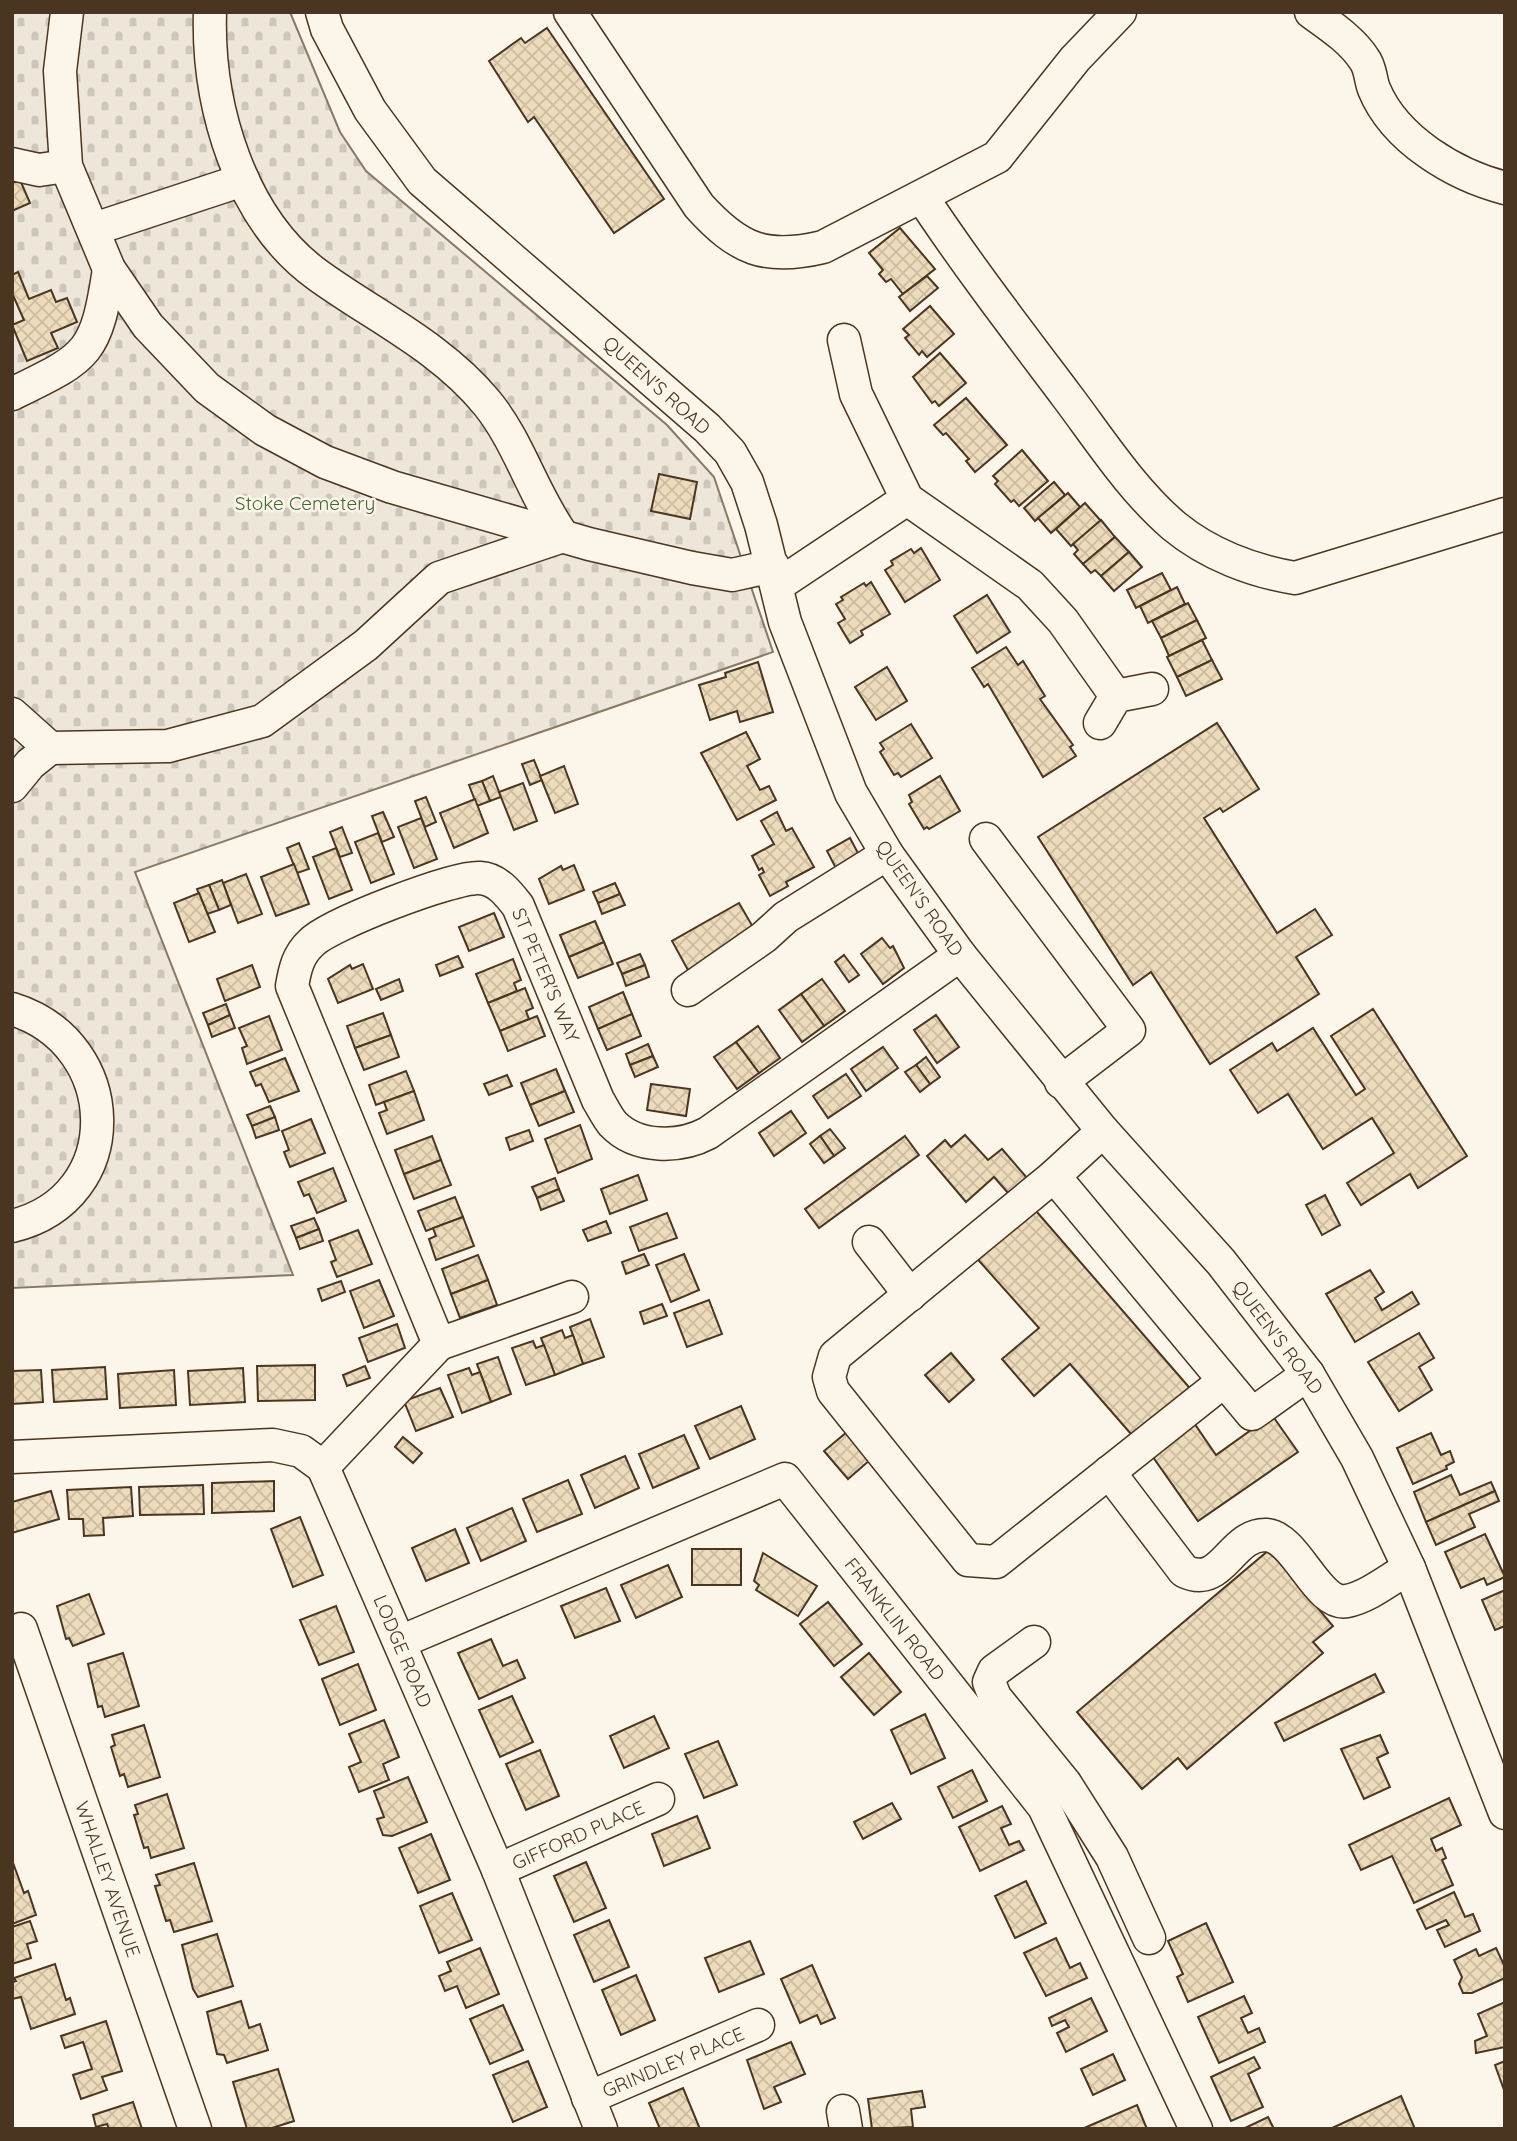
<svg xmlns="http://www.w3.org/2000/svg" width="1517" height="2141" viewBox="0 0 1517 2141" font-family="Quicksand,sans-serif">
<defs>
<pattern id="cemetery-stones" width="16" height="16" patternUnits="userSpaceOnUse" patternTransform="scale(1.75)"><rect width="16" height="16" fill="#ede6d9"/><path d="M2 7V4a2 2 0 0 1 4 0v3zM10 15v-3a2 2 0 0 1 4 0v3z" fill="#cdc6ba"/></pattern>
<pattern id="building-cross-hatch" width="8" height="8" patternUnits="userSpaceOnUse" patternTransform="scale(1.75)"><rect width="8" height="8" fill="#ecdcbc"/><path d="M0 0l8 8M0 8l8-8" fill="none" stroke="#ccbda1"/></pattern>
</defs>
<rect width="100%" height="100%" fill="#fbf6e9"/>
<polygon fill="url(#cemetery-stones)" stroke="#887966" stroke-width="2" points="12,12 290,12 340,132 366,171 667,425 714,477 773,652 135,872 293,1275 12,1288"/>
<g fill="url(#building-cross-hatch)" stroke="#4a3520" stroke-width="2">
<polygon points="547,28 664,199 614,233 534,117 528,122 489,61 521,38 525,43"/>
<polygon points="20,180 30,203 12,211 12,183"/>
<polygon points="900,228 935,269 903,294 891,279 886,282 879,274 883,270 869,253"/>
<polygon points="18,272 29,299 51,290 56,302 67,298 77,322 51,333 58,348 27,361 12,325 24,320 12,293 12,275"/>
<polygon points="927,276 938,288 910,311 899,297"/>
<polygon points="930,306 954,334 927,357 922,351 919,355 905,338 909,335 903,329"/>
<polygon points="940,353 966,383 939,406 935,401 932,403 913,377"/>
<polygon points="966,398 1007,445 975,472 966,461 969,459 946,433 943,435 934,425"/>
<polygon points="1022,450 1048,481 1019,506 1014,500 1011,502 995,484 998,481 993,476"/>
<polygon points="659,474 697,482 690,519 651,511"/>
<polygon points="1054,482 1065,495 1035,521 1024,508"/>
<polygon points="1068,493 1080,507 1051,533 1038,518"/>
<polygon points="1085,503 1101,521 1071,546 1056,529"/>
<polygon points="1101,520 1115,537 1083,564 1074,554 1078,550 1073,544"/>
<polygon points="1115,537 1129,552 1101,576 1095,570 1091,573 1083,564"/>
<polygon points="921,548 940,580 905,602 885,570 893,565 891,561 911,549 914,553"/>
<polygon points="1129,552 1142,567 1114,591 1101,576"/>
<polygon points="1162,573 1171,590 1136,608 1127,590"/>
<polygon points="871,582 890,614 861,631 863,635 850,643 838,623 845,619 836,604 843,600 841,597 864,583 866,586"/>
<polygon points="1177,587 1185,604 1148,623 1140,606"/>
<polygon points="987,595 1010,632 977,653 954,616"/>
<polygon points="1188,603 1197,620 1161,638 1152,621"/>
<polygon points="1197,620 1206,638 1169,656 1161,638"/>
<polygon points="1202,640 1212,660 1177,677 1167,657"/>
<polygon points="1006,647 1018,665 1023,661 1045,696 1040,699 1073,745 1070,747 1076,756 1043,777 988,684 984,687 972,668"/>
<polygon points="1212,660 1222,679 1186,696 1177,677"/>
<polygon points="758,662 773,712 740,722 737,711 710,720 699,685 726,677 725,673"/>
<polygon points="887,667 907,701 876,720 855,687"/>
<polygon points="1217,723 1259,789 1223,812 1220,808 1204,818 1277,933 1315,909 1332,935 1296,957 1319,994 1210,1064 1151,972 1133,985 1038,837"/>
<polygon points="911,724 932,758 901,777 898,773 894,775 880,752 884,749 880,743"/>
<polygon points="746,732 760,759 747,766 760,790 769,786 776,800 737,820 701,753"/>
<polygon points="534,760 542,780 530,785 522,764"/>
<polygon points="564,766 578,804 555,813 540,776"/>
<polygon points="493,776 501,797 490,801 482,781"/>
<polygon points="940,776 960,811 929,829 927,827 924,829 909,804 912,802 909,795"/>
<polygon points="482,781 490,801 477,806 469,785"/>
<polygon points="523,783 537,821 514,830 499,792"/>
<polygon points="426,797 436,822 425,827 415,801"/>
<polygon points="475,799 488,833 454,848 440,813"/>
<polygon points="383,812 394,837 382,842 372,816"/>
<polygon points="777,812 786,831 792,828 814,867 786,882 788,886 770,896 759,875 764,872 762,868 759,870 752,856 774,844 761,821"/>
<polygon points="421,818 437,859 414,868 398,827"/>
<polygon points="342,827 352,853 340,857 330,832"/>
<polygon points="378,833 394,874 371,883 355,842"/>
<polygon points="850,838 859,855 840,876 827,851"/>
<polygon points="299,843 309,869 297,873 287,848"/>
<polygon points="336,848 352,890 329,899 313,857"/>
<polygon points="294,864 309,904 276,916 261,877"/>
<polygon points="574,865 584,890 549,904 539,879 561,866 563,870"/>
<polygon points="246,874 262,914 238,923 223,883"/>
<polygon points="222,880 231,905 219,910 209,885"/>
<polygon points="615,883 620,894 598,903 593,892"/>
<polygon points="209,885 219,910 207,914 197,889"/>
<polygon points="199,893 215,932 189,942 174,903"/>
<polygon points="620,894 625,905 602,914 598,903"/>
<polygon points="739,903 757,934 689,972 672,941"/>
<polygon points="494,913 504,937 469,951 459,927"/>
<polygon points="595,921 604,942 569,957 560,935"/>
<polygon points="882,938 890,948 893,946 904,968 883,984 861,954"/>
<polygon points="604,942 613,964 578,978 569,957"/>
<polygon points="640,954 645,965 622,974 617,963"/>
<polygon points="844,955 859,975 849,982 835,962"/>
<polygon points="458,956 463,967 440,976 436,965"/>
<polygon points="513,959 521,980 514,983 517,991 488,1003 476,974"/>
<polygon points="363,964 373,989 338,1003 328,979 350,965 352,969"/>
<polygon points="252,965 260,987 225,1001 217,979"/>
<polygon points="645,965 649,977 626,986 622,974"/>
<polygon points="399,979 403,991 381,1000 376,989"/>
<polygon points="822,979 845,1011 824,1026 801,994"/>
<polygon points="525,988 533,1008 526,1011 529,1019 500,1031 488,1003"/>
<polygon points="623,992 632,1014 598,1029 589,1007"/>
<polygon points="801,994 824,1026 802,1042 779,1010"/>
<polygon points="226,1004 230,1015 208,1025 203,1013"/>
<polygon points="1373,1009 1467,1156 1418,1188 1410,1174 1361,1205 1347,1183 1394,1153 1372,1118 1323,1149 1288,1094 1258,1113 1230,1070 1272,1043 1277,1051 1313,1028 1356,1095 1365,1089 1331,1036"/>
<polygon points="383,1013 391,1035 355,1048 347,1026"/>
<polygon points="632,1014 641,1036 607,1050 598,1029"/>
<polygon points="230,1015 235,1028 212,1037 208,1025"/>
<polygon points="936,1015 959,1047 937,1063 914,1030"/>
<polygon points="269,1016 282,1050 247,1064 242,1048 247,1046 239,1028"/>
<polygon points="537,1016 545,1036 508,1051 500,1031"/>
<polygon points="758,1026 780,1058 759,1073 736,1042"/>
<polygon points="391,1035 399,1057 364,1070 355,1048"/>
<polygon points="736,1042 759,1073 737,1089 714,1057"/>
<polygon points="648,1044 653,1056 630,1065 626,1054"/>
<polygon points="883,1047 898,1068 866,1091 851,1069"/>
<polygon points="653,1056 658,1067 635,1077 630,1065"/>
<polygon points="926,1057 940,1077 930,1084 916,1065"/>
<polygon points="285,1058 299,1091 269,1102 261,1084 256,1086 250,1072"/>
<polygon points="916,1065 930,1084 920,1092 905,1072"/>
<polygon points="556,1069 565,1091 530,1105 521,1083"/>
<polygon points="406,1071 414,1091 376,1105 369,1085"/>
<polygon points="846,1074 861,1096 828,1118 813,1096"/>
<polygon points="507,1075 512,1086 489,1095 484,1084"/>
<polygon points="651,1084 690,1089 686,1116 647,1110"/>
<polygon points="414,1091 424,1120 387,1134 379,1113 387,1110 384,1102"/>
<polygon points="565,1091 574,1112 539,1126 530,1105"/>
<polygon points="270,1106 275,1117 252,1126 247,1115"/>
<polygon points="791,1111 806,1133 774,1156 759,1133"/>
<polygon points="275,1117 279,1130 256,1138 252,1126"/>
<polygon points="311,1119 325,1153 290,1167 284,1152 289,1150 282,1131"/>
<polygon points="580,1125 592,1159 558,1173 545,1139"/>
<polygon points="830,1129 845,1148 834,1156 820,1136"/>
<polygon points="529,1130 533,1141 510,1150 506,1138"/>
<polygon points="965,1135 988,1160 1002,1149 1027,1178 1009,1194 994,1177 966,1202 927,1156 945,1140 951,1147"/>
<polygon points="432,1136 441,1160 404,1174 395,1150"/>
<polygon points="820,1136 834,1156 824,1163 810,1144"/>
<polygon points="905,1136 919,1155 819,1228 805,1209"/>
<polygon points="441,1160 451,1185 414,1199 404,1174"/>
<polygon points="333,1168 346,1201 317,1213 309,1194 304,1196 298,1182"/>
<polygon points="638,1175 647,1200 610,1214 601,1189"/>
<polygon points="555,1178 559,1189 537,1198 532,1187"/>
<polygon points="559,1189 564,1201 541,1210 537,1198"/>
<polygon points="1325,1195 1340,1225 1322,1235 1306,1205"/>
<polygon points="455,1197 463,1217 426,1231 418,1211"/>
<polygon points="1030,1204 1194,1393 1138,1442 1070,1364 1034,1396 1002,1359 1039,1328 973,1254"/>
<polygon points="667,1213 677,1238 639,1251 630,1227"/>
<polygon points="463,1217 474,1246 436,1260 429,1239 436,1236 433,1228"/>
<polygon points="314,1218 319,1229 296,1238 291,1226"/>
<polygon points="606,1221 611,1233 588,1241 583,1230"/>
<polygon points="319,1229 323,1241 300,1249 296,1238"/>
<polygon points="358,1230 372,1264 337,1277 331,1262 336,1260 329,1241"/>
<polygon points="644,1254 649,1265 626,1274 622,1262"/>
<polygon points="684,1254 699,1290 671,1302 656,1265"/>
<polygon points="478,1255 488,1280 451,1294 442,1269"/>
<polygon points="1370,1270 1384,1292 1375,1298 1382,1310 1412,1292 1419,1304 1355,1342 1326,1294"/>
<polygon points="379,1280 394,1316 364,1328 350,1291"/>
<polygon points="488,1280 497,1305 460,1318 451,1294"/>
<polygon points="341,1281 345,1292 322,1301 318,1289"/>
<polygon points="709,1300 722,1334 687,1347 674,1313"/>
<polygon points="662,1304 667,1316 644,1324 640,1312"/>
<polygon points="590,1319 604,1357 583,1364 570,1327"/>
<polygon points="397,1324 405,1348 368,1362 359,1338"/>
<polygon points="562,1330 565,1338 573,1335 583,1364 555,1375 541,1338"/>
<polygon points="1419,1333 1434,1358 1419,1367 1432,1390 1399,1411 1368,1362"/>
<polygon points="533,1341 536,1348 544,1345 555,1375 526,1385 512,1348"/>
<polygon points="951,1353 974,1380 949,1402 925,1375"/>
<polygon points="498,1357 511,1394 491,1402 477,1364"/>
<polygon points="315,1365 315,1400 258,1401 257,1366"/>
<polygon points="365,1366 370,1378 347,1386 343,1375"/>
<polygon points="105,1367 107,1399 54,1402 52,1370"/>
<polygon points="243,1368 245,1402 190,1405 188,1371"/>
<polygon points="469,1368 472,1375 480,1372 491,1402 462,1413 448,1375"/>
<polygon points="41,1370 43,1402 12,1404 12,1371"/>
<polygon points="174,1370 176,1405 120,1408 118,1374"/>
<polygon points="440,1388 453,1417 416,1431 404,1401"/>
<polygon points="741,1406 755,1439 710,1459 695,1426"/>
<polygon points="1272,1415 1298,1452 1198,1521 1148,1450 1192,1420 1216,1455"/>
<polygon points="847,1432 870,1460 848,1479 824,1451"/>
<polygon points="1431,1433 1441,1455 1450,1451 1454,1462 1446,1466 1447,1469 1413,1484 1397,1448"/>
<polygon points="684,1435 699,1468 653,1488 639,1454"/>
<polygon points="403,1437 422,1453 413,1463 395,1447"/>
<polygon points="625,1456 639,1488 595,1508 581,1475"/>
<polygon points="1451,1475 1460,1495 1491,1482 1495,1491 1426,1522 1414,1492"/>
<polygon points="568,1480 582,1514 537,1532 523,1499"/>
<polygon points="274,1481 274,1511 212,1513 212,1483"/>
<polygon points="203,1485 204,1514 140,1515 139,1487"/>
<polygon points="131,1487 133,1516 103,1518 104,1535 84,1536 83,1519 69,1519 67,1490"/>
<polygon points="51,1491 59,1519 12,1533 12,1502"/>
<polygon points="1495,1491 1499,1501 1469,1514 1475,1527 1436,1545 1426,1522"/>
<polygon points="512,1508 526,1541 481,1561 467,1528"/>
<polygon points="300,1517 323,1575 293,1587 271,1529"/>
<polygon points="455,1529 469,1563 426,1581 412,1548"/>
<polygon points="1485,1534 1505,1577 1487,1585 1484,1578 1461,1588 1445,1552"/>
<rect x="692" y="1549" width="49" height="36"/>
<polygon points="1269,1550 1333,1626 1313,1642 1323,1653 1187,1769 1178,1758 1142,1789 1077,1712"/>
<polygon points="763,1553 817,1586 798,1616 756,1590 759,1585 754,1581"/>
<polygon points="668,1565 682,1597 636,1618 621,1585"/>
<polygon points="606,1588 620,1621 575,1638 561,1606"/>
<polygon points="1505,1590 1505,1626 1495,1630 1482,1600"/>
<polygon points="89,1594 104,1634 73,1646 69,1638 66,1639 57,1606"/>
<polygon points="828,1602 862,1644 834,1666 800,1624"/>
<polygon points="336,1606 354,1652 319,1665 300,1620"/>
<polygon points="491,1639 503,1666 517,1660 525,1678 479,1699 458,1653"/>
<polygon points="123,1653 139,1706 105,1717 102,1706 98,1707 88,1664"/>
<polygon points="869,1653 901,1692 874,1715 841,1677"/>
<polygon points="358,1664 376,1710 340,1725 322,1679"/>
<polygon points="1375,1674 1384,1692 1284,1741 1275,1723"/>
<polygon points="512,1696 533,1742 500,1757 479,1710"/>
<polygon points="925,1714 945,1758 911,1774 891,1730"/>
<polygon points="654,1716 669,1748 624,1768 610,1736"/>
<polygon points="384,1720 399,1757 383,1764 389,1780 359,1792 349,1767 361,1762 349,1734"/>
<polygon points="144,1725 160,1777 128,1787 124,1774 120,1776 111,1747 115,1745 112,1735"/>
<polygon points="1380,1735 1388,1753 1377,1758 1390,1787 1364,1799 1341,1749"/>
<polygon points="718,1741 737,1785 704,1798 685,1754"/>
<polygon points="540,1750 559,1796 526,1810 506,1764"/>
<polygon points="972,1770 987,1801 953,1818 938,1787"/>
<polygon points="408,1777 427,1822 392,1836 383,1835 377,1819 384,1817 374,1791"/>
<polygon points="167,1794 184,1848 151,1858 148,1847 144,1848 134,1815 138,1814 135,1805"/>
<polygon points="1449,1798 1461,1825 1431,1839 1436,1851 1442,1848 1446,1858 1442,1860 1453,1885 1414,1903 1392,1856 1361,1870 1349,1845"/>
<polygon points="892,1803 901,1819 863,1839 854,1822"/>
<polygon points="1002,1806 1011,1824 1001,1828 1009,1845 1019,1841 1024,1850 980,1871 959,1827"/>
<polygon points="697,1816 710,1848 664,1866 652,1834"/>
<polygon points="431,1834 450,1880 418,1893 399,1848"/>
<polygon points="12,1860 24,1893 28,1891 36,1915 12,1924"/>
<polygon points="586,1862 606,1908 574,1922 554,1876"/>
<polygon points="194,1863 212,1921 174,1932 170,1920 166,1921 155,1886 160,1885 156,1875"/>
<polygon points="1026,1881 1046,1923 1015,1938 995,1896"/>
<polygon points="1454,1892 1465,1917 1473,1914 1480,1931 1445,1947 1437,1930 1449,1925 1446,1920 1426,1929 1417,1910"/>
<polygon points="452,1893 472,1940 439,1953 420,1906"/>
<polygon points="609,1920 629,1967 594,1982 574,1935"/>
<polygon points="30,1921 37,1941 27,1944 31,1958 12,1964 12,1927"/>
<polygon points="1206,1923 1233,1982 1188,2002 1177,1977 1183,1974 1168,1941"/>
<polygon points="217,1934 233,1986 198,1997 193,1989 182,1945"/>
<polygon points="1056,1938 1070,1968 1080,1963 1087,1978 1046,1996 1024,1953"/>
<polygon points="750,1941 764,1974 719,1992 705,1958"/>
<polygon points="480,1948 499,1994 466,2008 457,1986 445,1991 439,1976 451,1971 447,1962"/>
<polygon points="1496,1948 1505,1967 1505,1978 1472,1993 1463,1993 1459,1984 1462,1977 1454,1960 1476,1949 1479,1956"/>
<polygon points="55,1964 66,2000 70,1998 75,2014 31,2029 21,1997 12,1999 12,1982 16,1981 14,1978"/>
<polygon points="812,1965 835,2018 821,2024 817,2015 800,2023 781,1979"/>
<polygon points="636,1975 655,2020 621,2035 602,1990"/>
<polygon points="1244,1996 1252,2013 1241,2018 1248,2033 1259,2028 1265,2042 1219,2063 1198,2017"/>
<polygon points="1091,1998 1107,2031 1066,2052 1057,2033 1069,2027 1065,2020 1052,2026 1049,2018"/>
<polygon points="241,2001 249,2028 260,2024 268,2050 227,2063 224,2055 217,2054 207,2012"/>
<polygon points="1505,2002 1505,2047 1476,2053 1475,2041 1487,2036 1478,2014"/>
<polygon points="503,2005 523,2050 490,2064 470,2019"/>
<polygon points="106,2021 122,2071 102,2077 107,2090 81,2099 73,2075 92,2069 83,2042 65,2048 61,2036"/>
<polygon points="791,2042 805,2074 774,2087 781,2102 764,2109 747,2060"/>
<polygon points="1113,2054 1125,2080 1093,2095 1081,2069"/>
<polygon points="1254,2057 1260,2068 1248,2074 1263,2107 1231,2121 1211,2077"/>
<polygon points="528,2061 547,2107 513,2122 493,2075"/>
<polygon points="1505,2061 1505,2090 1504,2090 1495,2065"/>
<polygon points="278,2069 294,2121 269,2129 247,2129 233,2082"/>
<polygon points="683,2088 700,2129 660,2129 649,2103"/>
<polygon points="922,2091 925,2107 911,2109 913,2127 872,2129 868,2099"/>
<polygon points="1401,2096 1415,2129 1330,2129"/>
<polygon points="133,2102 142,2129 109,2129 107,2124 96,2127 93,2115"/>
<polygon points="1137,2105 1147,2129 1082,2129"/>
<polygon points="1268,2117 1274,2129 1243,2129"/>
</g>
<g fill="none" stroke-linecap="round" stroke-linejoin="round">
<defs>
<g id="minor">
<polyline points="67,12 60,71 66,166 109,269 148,326 207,388 265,430 325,462 392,487 589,544 692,568 732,575 773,566"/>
<polyline points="322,12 327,29 370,110 422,181 707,428 730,452 747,482 761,525 785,622 851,793 887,854 960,955 1103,1131 1221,1262 1308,1374 1357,1458 1409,1568 1505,1813"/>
<path d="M570 12 699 206C738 249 765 261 823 247L997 157 1075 59 1120 12"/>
<path d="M1311 12C1329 25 1352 40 1364 59 1371 68 1370 79 1374 89 1395 140 1455 175 1505 188"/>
<polyline points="12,164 39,170 66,166"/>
<path d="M922 197C967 265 1017 330 1066 395 1100 440 1131 489 1174 526 1208 554 1252 571 1295 578L1505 514"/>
<polyline points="94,229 243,180"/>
<polyline points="844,340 856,394 907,499 1030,585 1063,621 1116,696"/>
<path d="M12 394C88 357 96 355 109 269"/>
<polyline points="778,585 907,499"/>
<path d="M12 714 50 748 168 746 262 721 366 645 439 578 563 536C533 495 519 442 487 403 441 347 376 317 319 276 240 220 207 105 210 12"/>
<polyline points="1100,723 1116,696 1152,689"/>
<polyline points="12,786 30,764 50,748"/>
<polyline points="986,839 1129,1030 1061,1082"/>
<polyline points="688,990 764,937 786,917 887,854"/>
<path d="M12 1009C123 1043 128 1198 12 1226"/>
<polyline points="1103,1131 1054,1176 1252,1414 1308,1374"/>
<polyline points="1054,1176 835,1356 829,1377 833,1391 968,1560 996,1562 1224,1381"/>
<polyline points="869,1242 910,1295"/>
<polyline points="439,1344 572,1297"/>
<polyline points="12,1457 273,1445 301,1451 323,1467 498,1870 601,2129"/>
<path d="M323 1467 439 1344 292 986C295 969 298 955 311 943 329 924 455 876 480 878 497 879 508 893 518 906L598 1100C603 1108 607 1117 613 1124 637 1149 680 1148 708 1133L960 955"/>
<path d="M1109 1472 1184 1571C1223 1590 1230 1534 1266 1535 1297 1537 1317 1607 1347 1601 1368 1597 1390 1579 1409 1568"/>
<polyline points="21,1629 195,2129"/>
<polyline points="400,1642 785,1479 1044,1807 1196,2129"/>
<polyline points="1034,1642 994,1671 989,1682 995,1697 1065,1783 1112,1857 1149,1938"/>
<polyline points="498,1870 658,1799"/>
<polyline points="588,2098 758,2025"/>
<polyline points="843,2111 846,2129"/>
</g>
</defs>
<use href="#minor" stroke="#4a3520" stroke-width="35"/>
<use href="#minor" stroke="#fbf6e9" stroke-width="32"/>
</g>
<g text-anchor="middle" stroke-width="5" stroke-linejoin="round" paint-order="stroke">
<g font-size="19" fill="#4a3520" stroke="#fbf6e9">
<text transform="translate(657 385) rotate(42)" y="7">QUEEN'S ROAD</text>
<text transform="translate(920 898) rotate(55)" y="7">QUEEN'S ROAD</text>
<text transform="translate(546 975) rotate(67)" y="7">ST PETER'S WAY</text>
<text transform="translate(1278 1337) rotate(53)" y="7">QUEEN'S ROAD</text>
<text transform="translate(895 1619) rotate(52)" y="7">FRANKLIN ROAD</text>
<text transform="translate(403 1651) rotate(67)" y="7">LODGE ROAD</text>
<text transform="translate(578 1835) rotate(-24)" y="7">GIFFORD PLACE</text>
<text transform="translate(108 1879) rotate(71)" y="7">WHALLEY AVENUE</text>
<text transform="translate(673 2062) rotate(-23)" y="7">GRINDLEY PLACE</text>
</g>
<g font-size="19" fill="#436837" stroke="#fbf6e9">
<text x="305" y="510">Stoke Cemetery</text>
</g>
</g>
<rect width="1517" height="2141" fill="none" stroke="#4a3520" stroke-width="28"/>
</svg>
